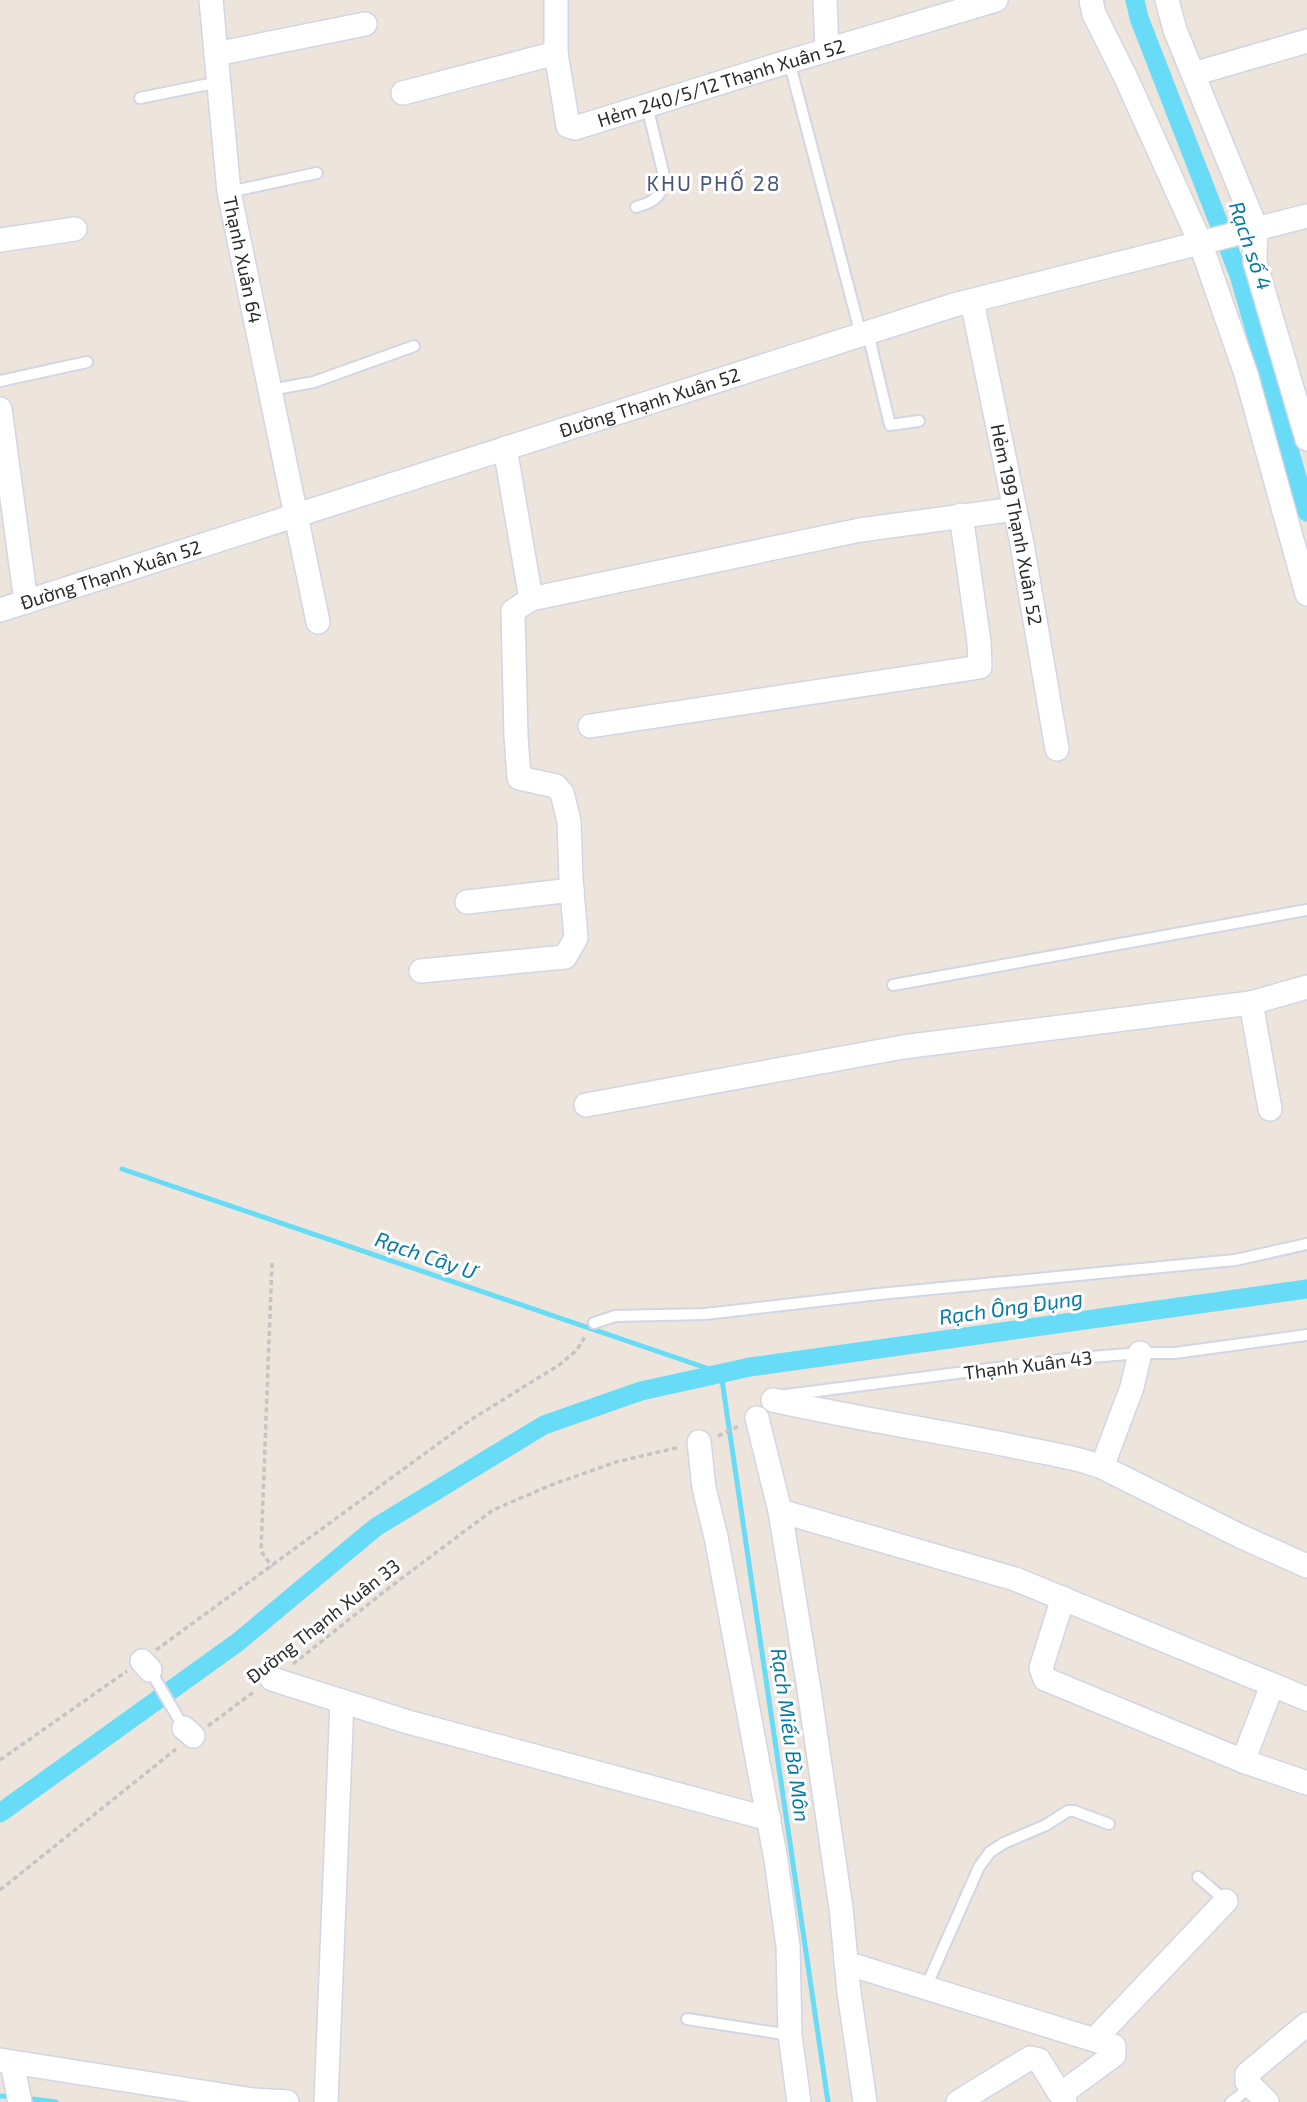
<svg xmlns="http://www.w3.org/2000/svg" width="1307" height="2102" viewBox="0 0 1307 2102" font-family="'Exo 2',sans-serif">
<rect width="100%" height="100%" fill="#ede4dc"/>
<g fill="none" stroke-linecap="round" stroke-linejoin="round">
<g stroke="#68dbf6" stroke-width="5">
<polyline points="122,1169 721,1373 828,2102"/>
<polyline points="0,2096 14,2097"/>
<polyline points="24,2098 56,2102"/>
</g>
<g stroke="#68dbf6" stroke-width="19">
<polyline points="1135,0 1139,18 1239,275 1307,512"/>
<polyline points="0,1813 238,1642 376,1527 544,1425 641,1391 750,1367 1307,1289"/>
</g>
<defs>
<g id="lane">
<polyline points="789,61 861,335"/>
<polyline points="140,98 219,82"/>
<polyline points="229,192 317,173"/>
<path d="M636 207C655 202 663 196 664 176L647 106"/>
<polyline points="868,333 890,425 919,421"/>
<polyline points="0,381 87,362"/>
<polyline points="270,390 314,382 414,346"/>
<polyline points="893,985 1307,910"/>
<polyline points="594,1323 615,1316 705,1314 879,1294 1235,1260 1307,1244"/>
<polyline points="786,1395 1067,1359 1140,1353 1175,1353 1307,1335"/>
<polyline points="150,1670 184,1728"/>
<polyline points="1198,1877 1226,1901"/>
<polyline points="926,1987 979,1867 990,1852 1004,1843 1046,1825 1068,1811 1074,1811 1109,1824"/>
<polyline points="687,2019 790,2035"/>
<polyline points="1231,2102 1251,2087"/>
</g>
<g id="street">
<path id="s1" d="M211 0 229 192 318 622"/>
<path id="s2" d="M556 0V53L568 126 575 128 777 65 996 0"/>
<polyline points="825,0 827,50"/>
<polyline points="1091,0 1094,14 1126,78 1200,242 1246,374 1307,594"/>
<polyline points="1167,0 1175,30 1256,228 1255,262 1307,439"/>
<polyline points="216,54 365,24"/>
<polyline points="1193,74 1307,41"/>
<polyline points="403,93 556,53"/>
<polyline points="0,240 75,229"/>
<path id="s3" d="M972 301 1022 544 1057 749"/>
<polyline points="0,409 26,602"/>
<polyline points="505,448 531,599 860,530 1015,509"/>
<path id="s4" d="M0 610 954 305 1307 216"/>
<polyline points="590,726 980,667 979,642 961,515"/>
<polyline points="467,902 572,890"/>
<polyline points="421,971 565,957 576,938 571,879 569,821 562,793 556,786 519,778 516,736 513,611 531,599"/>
<polyline points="586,1105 903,1047 1251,1003"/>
<polyline points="1270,1109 1251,1003 1307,987"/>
<path d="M773 1400C853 1418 933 1430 1013 1446 1043 1453 1073 1456 1102 1467L1132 1387 1140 1353"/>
<polyline points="757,1418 780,1511 808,1683 841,1908 849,1992 865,2102"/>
<polyline points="699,1442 704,1488 716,1537 776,1860 788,1946 790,2035 799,2102"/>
<polyline points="1102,1467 1240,1536 1307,1566"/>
<polyline points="780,1511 1015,1579 1307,1699"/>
<polyline points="1063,1598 1041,1668 1045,1679 1243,1761 1307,1783"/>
<polyline points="142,1661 150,1670"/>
<polyline points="272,1679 408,1722 769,1819"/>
<polyline points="184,1728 193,1736"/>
<polyline points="1243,1761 1272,1686"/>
<polyline points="846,1963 1114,2046 1114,2055 1061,2094"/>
<polyline points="1095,2039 1226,1901"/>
<polyline points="0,2060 253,2100 287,2102"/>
<polyline points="12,2063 20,2102"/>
<polyline points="326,2102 342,1701"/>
<polyline points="958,2102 1030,2058 1039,2060 1065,2102"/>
<polyline points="1267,2102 1247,2082 1247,2074 1307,2024"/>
</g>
</defs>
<use href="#lane" stroke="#d1d6e4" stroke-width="14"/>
<use href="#street" stroke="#d1d6e4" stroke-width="26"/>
<g stroke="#c4c4c4" stroke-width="3.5" stroke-dasharray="5 3.5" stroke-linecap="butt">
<polyline points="272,1263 261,1551 272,1567"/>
<polyline points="718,1436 739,1426"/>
<polyline points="156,1650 472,1419 559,1365 577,1350 586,1335"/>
<polyline points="293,1664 390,1587 493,1510 551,1485 616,1462 680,1447"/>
<polyline points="208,1726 255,1691"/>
<polyline points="0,1760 127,1671"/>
<polyline points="0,1890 176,1749"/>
</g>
<use href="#lane" stroke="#fff" stroke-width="10"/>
<use href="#street" stroke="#fff" stroke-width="23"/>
</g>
<g text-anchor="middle" stroke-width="6" stroke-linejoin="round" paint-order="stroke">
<g font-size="19" fill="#2b2b2b" stroke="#fff">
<text dy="7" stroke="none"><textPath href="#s2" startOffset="287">Hẻm 240/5/12 Thạnh Xuân 52</textPath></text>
<text dy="7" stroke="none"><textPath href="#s1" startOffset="262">Thạnh Xuân 64</textPath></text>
<text dy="7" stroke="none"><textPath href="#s4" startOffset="682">Đường Thạnh Xuân 52</textPath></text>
<text dy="7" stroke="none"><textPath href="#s3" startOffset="228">Hẻm 199 Thạnh Xuân 52</textPath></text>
<text dy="7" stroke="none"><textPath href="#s4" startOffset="116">Đường Thạnh Xuân 52</textPath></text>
<text transform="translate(1028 1365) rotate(-7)" y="7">Thạnh Xuân 43</text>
<text transform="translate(323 1621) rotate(-38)" y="7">Đường Thạnh Xuân 33</text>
</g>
<g font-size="21" letter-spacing="2" fill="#48567e" stroke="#fff">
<text x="714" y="191">KHU PHỐ 28</text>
</g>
<g font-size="21" font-style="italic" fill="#057aa4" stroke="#fff">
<text transform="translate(1250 246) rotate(71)" y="7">Rạch số 4</text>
<text transform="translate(426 1256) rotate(19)" y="7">Rạch Cây Ư</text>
<text transform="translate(1011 1308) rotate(-8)" y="7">Rạch Ông Đụng</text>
<text transform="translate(790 1735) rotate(82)" y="7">Rạch Miếu Bà Môn</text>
</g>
</g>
</svg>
